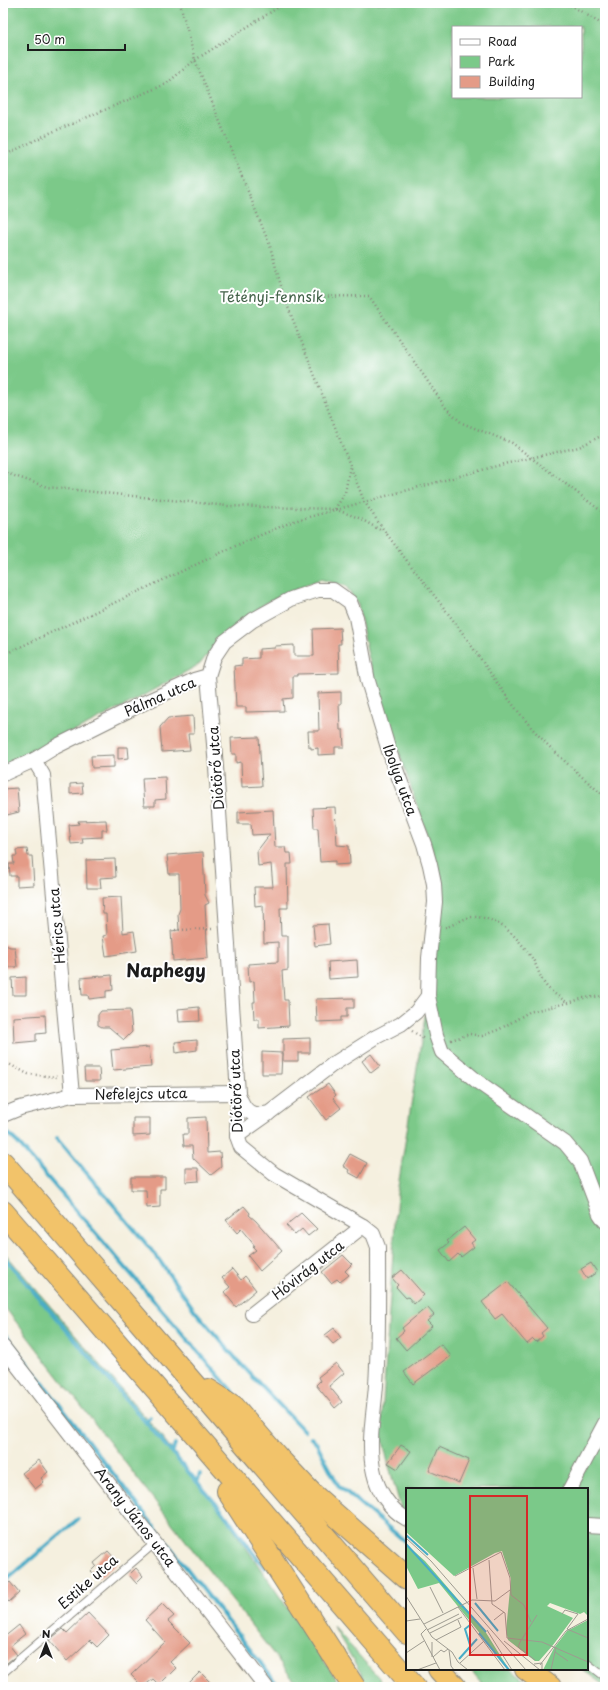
<svg xmlns="http://www.w3.org/2000/svg" width="608" height="1690" viewBox="0 0 608 1690" font-family="'Playpen Sans',sans-serif">
<rect width="100%" height="100%" fill="#fff"/>
<filter id="ink" filterUnits="userSpaceOnUse"><feTurbulence type="fractalNoise" baseFrequency=".025" numOctaves="2"/><feDisplacementMap in="SourceGraphic" scale="8" xChannelSelector="R" yChannelSelector="G"/><feConvolveMatrix kernelMatrix="1 2 1 2 8 2 1 2 1" color-interpolation-filters="sRGB"/></filter>
<filter id="wash" filterUnits="userSpaceOnUse"><feTurbulence type="fractalNoise" baseFrequency=".012" numOctaves="4" result="noise"/><feDisplacementMap in="SourceGraphic" scale="16" xChannelSelector="R" yChannelSelector="G"/><feGaussianBlur stdDeviation="0.9" result="paint"/><feColorMatrix in="noise" values="0 0 0 0 0 0 0 0 0 0 0 0 0 0 0 0 0 1.4 0 .05"/><feComposite in="paint" operator="in"/></filter>
<g filter="url(#wash)">
<rect width="100%" height="100%" fill="#f5f0df"/>
<g fill="#7bc989" stroke="#4c7252" fill-rule="evenodd">
<path d="M3 3H605V1686L582 1669H587V1489H407V1529L388 1463 381 1432 397 1193 425 1017 441 876 387 717H384L367 651 358 605 346 586 320 579 267 602 223 635 200 664 128 704 3 768ZM453 27H581V97H453Z"/>
<polygon points="3,1251 158,1432 227,1520 342,1687 299,1687 3,1305"/>
<polygon points="333,1626 387,1687 369,1687"/>
<polygon points="470,1669 510,1669 534,1687 485,1687"/>
</g>
<g fill="none" stroke-linecap="round" stroke-linejoin="round">
<g stroke="#48acc7" stroke-width="4">
<polyline points="3,1129 17,1142 238,1398"/>
<polyline points="57,1138 154,1253 195,1311 238,1361 304,1431"/>
<polyline points="3,1256 222,1511 265,1568"/>
<polyline points="3,1332 279,1687"/>
<polyline points="3,1367 9,1362 7,1361"/>
<polyline points="146,1422 150,1417"/>
<polyline points="310,1437 317,1444 338,1485 407,1543"/>
<polyline points="172,1453 175,1445"/>
<polyline points="197,1482 200,1474"/>
<polyline points="3,1583 78,1519"/>
</g>
</g>
<g id="blocks">
<g fill="#e49b87">
<polygon points="340,628 341,644 338,644 339,673 297,674 297,676 293,676 293,698 283,699 284,711 246,712 246,707 236,707 234,666 242,665 242,659 259,658 259,649 275,648 275,646 294,645 294,656 314,656 313,629"/>
<polygon points="341,692 341,704 339,704 340,730 343,730 344,747 335,747 335,754 318,755 318,748 311,749 311,747 309,747 308,731 319,731 318,693"/>
<polygon points="193,716 194,734 188,734 190,750 162,752 160,727 168,718"/>
<polygon points="259,737 262,786 242,787 241,762 236,763 236,754 232,754 231,738"/>
<polygon points="118,747 128,747 129,758 118,759"/>
<polygon points="114,755 114,767 92,768 91,756"/>
<polygon points="165,777 166,799 155,800 155,806 144,806 142,778"/>
<polygon points="82,783 83,793 70,794 70,784"/>
<polygon points="17,788 19,812 3,816 3,789"/>
<polygon points="335,807 337,845 349,846 350,864 335,865 335,861 320,862 318,828 314,828 313,808"/>
<polygon points="273,810 275,847 285,847 286,853 291,853 292,864 287,864 288,908 280,908 281,936 288,936 288,970 282,971 284,1000 288,1000 289,1026 259,1028 259,1019 254,1019 253,1002 255,1002 254,981 249,982 248,964 278,962 278,942 264,943 263,905 255,906 254,887 273,887 271,864 258,866 257,851 270,834 252,835 251,824 238,824 238,812"/>
<polygon points="106,820 107,830 102,830 102,837 82,838 83,843 71,844 69,825 79,824 78,821"/>
<polygon points="27,849 28,856 32,856 34,885 17,886 17,876 10,876 9,864 14,864 13,856 17,856 16,850"/>
<polygon points="203,852 205,895 209,903 205,905 208,958 173,961 171,931 179,930 178,914 180,909 179,874 169,874 167,855"/>
<polygon points="115,859 116,877 100,878 101,888 87,888 86,860"/>
<polygon points="121,897 123,933 134,931 137,951 106,956 103,936 107,935 106,914 103,914 102,898"/>
<polygon points="328,924 330,944 315,946 313,925"/>
<polygon points="3,944 10,947 15,947 17,967 3,967"/>
<polygon points="357,960 358,977 329,979 328,962"/>
<polygon points="112,975 113,990 106,991 106,997 89,999 88,995 82,995 81,978"/>
<polygon points="26,977 26,995 13,995 12,978"/>
<polygon points="354,998 354,1008 347,1008 347,1017 341,1017 341,1021 317,1022 316,999"/>
<polygon points="199,1007 200,1021 179,1022 178,1009"/>
<polygon points="130,1010 132,1032 124,1040 109,1027 102,1027 98,1025 98,1015 101,1011"/>
<polygon points="45,1015 46,1033 36,1034 36,1041 14,1043 13,1017"/>
<polygon points="310,1038 310,1053 298,1053 298,1061 283,1061 283,1039"/>
<polygon points="197,1040 197,1050 176,1053 175,1042"/>
<polygon points="149,1047 151,1067 113,1070 111,1050"/>
<polygon points="262,1052 282,1053 281,1074 262,1074"/>
<polygon points="371,1054 380,1066 371,1073 362,1061"/>
<polygon points="84,1068 99,1068 100,1081 85,1081"/>
<polygon points="328,1084 336,1095 333,1098 341,1108 326,1120 309,1097"/>
<polygon points="206,1117 207,1153 220,1152 221,1167 211,1175 193,1158 192,1146 184,1146 183,1134 188,1134 188,1118"/>
<polygon points="133,1118 150,1118 150,1135 133,1136"/>
<polygon points="350,1154 367,1163 359,1178 348,1172 349,1170 343,1166"/>
<polygon points="186,1168 198,1168 199,1181 186,1182"/>
<polygon points="131,1177 165,1177 165,1189 160,1189 160,1207 147,1208 146,1190 131,1190"/>
<polygon points="244,1206 250,1213 249,1215 256,1221 282,1251 260,1271 248,1256 256,1250 253,1247 255,1246 241,1229 237,1233 226,1220"/>
<polygon points="301,1213 317,1229 308,1236 302,1229 295,1235 286,1225"/>
<polygon points="464,1227 475,1240 471,1243 474,1247 461,1257 458,1254 449,1262 440,1250 449,1243 447,1241"/>
<polygon points="343,1255 352,1264 345,1271 349,1275 340,1282 337,1279 331,1283 322,1272"/>
<polygon points="591,1263 597,1272 587,1279 581,1269"/>
<polygon points="232,1269 241,1280 245,1276 256,1290 236,1307 224,1292 230,1287 222,1278"/>
<polygon points="402,1270 424,1295 414,1304 408,1297 406,1298 396,1287 398,1285 392,1278"/>
<polygon points="508,1282 547,1328 541,1333 543,1336 536,1342 533,1339 527,1344 502,1314 495,1319 482,1302"/>
<polygon points="427,1307 434,1315 427,1321 432,1326 406,1350 396,1338 404,1331 402,1328"/>
<polygon points="334,1328 341,1338 333,1344 325,1335"/>
<polygon points="441,1344 451,1356 413,1384 404,1372"/>
<polygon points="336,1363 344,1373 329,1386 342,1402 335,1408 316,1385 320,1381 318,1377"/>
<polygon points="401,1445 411,1451 398,1469 388,1463"/>
<polygon points="439,1447 469,1460 459,1483 429,1471"/>
<polygon points="39,1460 48,1472 41,1478 44,1482 35,1489 22,1473"/>
<polygon points="108,1551 118,1562 99,1579 91,1571 96,1566 94,1563"/>
<polygon points="136,1568 143,1576 136,1583 129,1575"/>
<polygon points="10,1582 19,1593 9,1602 3,1596 3,1588"/>
<polygon points="162,1604 174,1616 168,1621 190,1643 170,1662 176,1668 159,1685 153,1679 143,1687 131,1675 165,1642 145,1620"/>
<polygon points="88,1613 109,1635 97,1647 90,1640 67,1661 49,1640 63,1629 67,1633"/>
<polygon points="19,1625 25,1634 10,1646 17,1655 3,1666 3,1638"/>
<polygon points="200,1672 210,1682 206,1687 185,1687"/>
</g>
</g>
</g>
<g filter="url(#ink)">
<use href="#blocks" fill-opacity="0" stroke="#88867e" stroke-width="1"/>
<g fill="none" stroke-linecap="round" stroke-linejoin="round">
<defs>
<g id="service">
<polyline points="587,1663 605,1677"/>
<polyline points="3,1673 155,1543"/>
</g>
<g id="minor">
<path d="M208 676 216 767 238 1093 237 1136 241 1147 274 1174 363 1226 373 1234 378 1247C378 1293 379 1339 376 1385 374 1414 367 1444 374 1473 378 1491 390 1510 407 1519"/>
<polyline points="34,760 43,775 72,1095"/>
<polyline points="3,774 34,760 55,747 135,707 194,680 208,676 214,657 224,642 253,620 291,599 318,590 333,590 350,602 356,617 368,681 389,751 424,844 430,865 434,884 435,902 429,958 428,996 436,1035 442,1052 478,1082 565,1143 580,1161 600,1214 605,1221"/>
<path d="M239 1096C245 1112 251 1117 269 1113L332 1065 376 1037 401 1024 416 1012 428 996"/>
<polyline points="3,1115 20,1108 72,1095 238,1093"/>
<polyline points="237,1136 268,1114"/>
<polyline points="252,1314 363,1226"/>
<polyline points="3,1347 266,1687"/>
<polyline points="570,1489 605,1423"/>
<polyline points="587,1525 605,1526"/>
</g>
<g id="trunk">
<polyline points="3,1163 407,1632"/>
<polyline points="3,1212 414,1687"/>
<polyline points="208,1390 234,1407 277,1457 313,1495 407,1578"/>
<polyline points="228,1491 354,1687"/>
<polyline points="439,1669 455,1687"/>
<polyline points="526,1669 550,1687"/>
</g>
</defs>
<use href="#service" stroke="#88867e" stroke-width="9"/>
<use href="#minor" stroke="#88867e" stroke-width="16"/>
<use href="#trunk" stroke="#88867e" stroke-width="24"/>
<g stroke="#88867e" stroke-width="2.5" stroke-dasharray="1 3" stroke-linecap="butt">
<path d="M180 3 195 60 270 246 284 297 364 501C391 543 423 580 453 620 478 653 499 689 526 721 548 748 579 774 605 797"/>
<polyline points="567,3 605,26"/>
<polyline points="569,3 605,7"/>
<polyline points="3,156 50,133 166,84 195,60 285,3"/>
<polyline points="284,297 369,296 446,408 462,423 512,443 605,514"/>
<polyline points="3,472 47,487 228,506 334,509 359,518 382,531"/>
<polyline points="335,509 345,493 350,466"/>
<polyline points="3,655 242,543 294,521 504,464 579,447 605,434"/>
<path d="M445 927C454 926 463 917 474 917 500 917 518 938 532 958 538 967 540 980 548 988 554 994 561 998 568 1003L584 998 605 996"/>
<polyline points="175,930 215,929"/>
<polyline points="412,1031 424,1039"/>
<polyline points="451,1040 470,1034 482,1036 500,1029 529,1012 567,1003"/>
<polyline points="3,1061 28,1074 57,1077"/>
</g>
<use href="#service" stroke="#fff" stroke-width="7"/>
<use href="#minor" stroke="#fff" stroke-width="14"/>
<use href="#trunk" stroke="#f2c36a" stroke-width="22"/>
</g>
</g>
<g text-anchor="middle" stroke-width="4" stroke-linejoin="round" paint-order="stroke">
<g font-size="14" fill="#426148" stroke="#fff">
<text x="272" y="302">Tétényi-fennsík</text>
</g>
<g font-size="14" fill="#1c1c1c" stroke="#fff">
<text transform="translate(160 697) rotate(-24)" y="5">Pálma utca</text>
<text transform="translate(216 768) rotate(-94)" y="5">Diótörő utca</text>
<text transform="translate(400 780) rotate(70)" y="5">Ibolya utca</text>
<text transform="translate(57 926) rotate(-95)" y="5">Hérics utca</text>
<text transform="translate(236 1091) rotate(-92)" y="5">Diótörő utca</text>
<text transform="translate(141 1094) rotate(-1)" y="5">Nefelejcs utca</text>
<text transform="translate(308 1270) rotate(-38)" y="5">Hóvirág utca</text>
<text transform="translate(135 1517) rotate(52)" y="5">Arany János utca</text>
<text transform="translate(88 1582) rotate(-41)" y="5">Estike utca</text>
</g>
<g font-size="18" font-weight="bold" fill="#1c1c1c" stroke="#fff">
<text x="166" y="977">Naphegy</text>
</g>
</g>
<g transform="translate(406 1488)">
<rect width="182" height="182" fill="#f5f0df"/>
<path d="M0 0H182V128L178 124 174 126 144 115 141 118 167 130 147 157 133 173H129L102 152 100 143 105 91 96 63 89 65 48 88 0 44ZM0 56 19 73 79 143 102 180 33 95 12 101 0 78ZM182 132V182H137L148 160 161 143Z" fill="#7bc989"/>
<path fill="none" stroke="#48acc7" stroke-width="2" d="M0 47 22 67M0 56 80 144M69 115 92 143M64 137 59 141 64 157M73 145 103 182M53 171 71 151"/>
<path fill="none" stroke="#9e9b91" stroke-width="1" d="M0 50 25 73 120 182M83 72 86 116 99 125 101 150 136 154 182 174M67 80 71 111M49 88 95 64 104 90 105 107 118 117 125 134M24 99 37 125M0 108 26 149 46 164 52 174 62 182M52 119 99 182M156 126 159 122 172 126 161 141 182 150M88 132 98 124M0 133 14 131M18 136 66 112 89 113 104 102M20 141 15 146 34 182M21 142 53 126M81 142 106 182M24 145 56 129M116 151 131 127M30 152 55 139 52 132M115 152 112 159 129 172M98 153 134 182M26 154V169M43 162 45 178 48 182M149 164 162 173M0 165 18 153M27 169 35 162 38 164 42 161M54 175 78 153M128 176 136 175V182M134 177 160 143 182 131M11 182 30 175M145 182 150 159"/>
<path fill="#d62828" fill-opacity="0.15" stroke="#d62828" stroke-width="2" d="M64 8H121V167H64Z"/>
<rect width="182" height="182" fill="none" stroke="#1c1c1c" stroke-width="2"/>
</g>
<rect width="608" height="1690" fill="none" stroke="#fff" stroke-width="16"/>
<rect x="452" y="26" width="130" height="72" fill="#ffffff" stroke="#a4a4a4"/>
<rect x="460" y="39" width="20" height="6" fill="#ffffff" stroke="#a4a4a4"/>
<text x="488" y="46" font-size="12" fill="#1c1c1c">Road</text>
<rect x="460" y="56" width="20" height="12" fill="#7bc989" stroke="#a4a4a4"/>
<text x="488" y="66" font-size="12" fill="#1c1c1c">Park</text>
<rect x="460" y="76" width="20" height="12" fill="#e49b87" stroke="#a4a4a4"/>
<text x="488" y="86" font-size="12" fill="#1c1c1c">Building</text>
<g transform="translate(46 1644)" stroke="#ffffff" stroke-width="3" paint-order="stroke">
<path d="M0-3L7 15L0 10L-7 15Z" fill="#1c1c1c"/>
<text y="-6" font-size="11" font-weight="bold" text-anchor="middle" fill="#1c1c1c">N</text>
</g>
<path d="M28 44v6h97v-6" fill="none" stroke="#1c1c1c" stroke-width="2"/>
<text x="34" y="44" font-size="12" fill="#1c1c1c" stroke="#ffffff" stroke-width="3" paint-order="stroke">50 m</text>
</svg>
